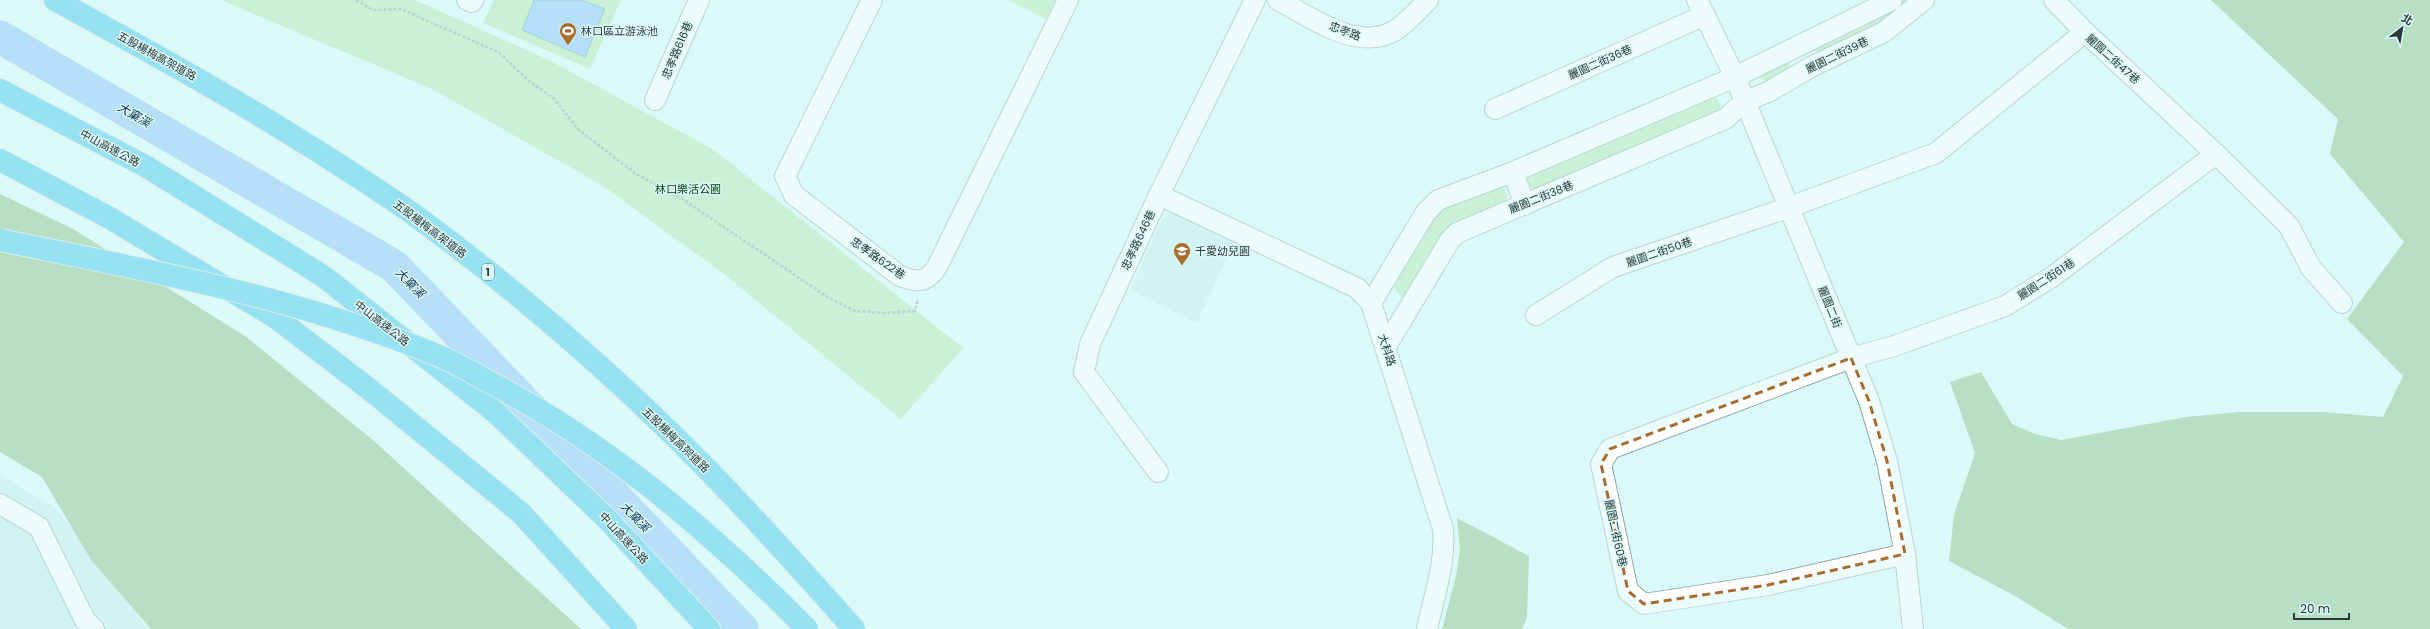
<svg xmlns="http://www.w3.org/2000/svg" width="2430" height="629" viewBox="0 0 2430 629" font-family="Poppins,'Noto Sans TC',sans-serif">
<rect width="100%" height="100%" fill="#daf9f8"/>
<g fill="#c6eeed">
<polygon points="1173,212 1234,242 1197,323 1130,290 1162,219"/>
<polygon points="0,475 57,509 148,629 0,629"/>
</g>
<g fill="#b2e6ae">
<polygon points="221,0 415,0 549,60 714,150 963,348 901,419 724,274 600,184 432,89"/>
<polygon points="494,0 621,0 590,69 483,23"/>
<polygon points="1008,0 1055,0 1046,19"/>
<polygon points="1899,0 1913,0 1879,27 1820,53 1812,50 1819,44 1875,20"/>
<polygon points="1778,63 1788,63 1791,71 1766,81 1756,76"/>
<polygon points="1711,94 1718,100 1721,107 1716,112 1536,190 1529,186 1527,179 1531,170"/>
<polygon points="1495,186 1502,188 1508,196 1502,206 1461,222 1412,291 1402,297 1395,289 1394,279 1430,217 1441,210"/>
</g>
<g fill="#8abe86">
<polygon points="2211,0 2430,0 2430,629 2068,629 2015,596 1949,561 1954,515 1975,453 1950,382 1981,372 2012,424 2035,434 2061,440 2186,417 2239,412 2322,412 2383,417 2403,376 2347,319 2404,242 2330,154 2338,119"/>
<polygon points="0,194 73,229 245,336 374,441 581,629 151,629 91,560 42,477 0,452"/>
<polygon points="1457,518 1529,556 1527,617 1522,629 1442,629 1456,576 1460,549"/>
</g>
<polygon fill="#8ac1f7" stroke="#6e98be" points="534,0 582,0 605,9 585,57 522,30"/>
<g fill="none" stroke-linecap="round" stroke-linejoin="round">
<polyline stroke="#8ac1f7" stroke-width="33" points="0,37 394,266 742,629"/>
<defs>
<g id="minor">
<polyline points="467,0 472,2 473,0"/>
<path d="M872 0 785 176 794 195 900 276C918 283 928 283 938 265L1068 0"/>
<path d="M1278 0C1311 17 1356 52 1394 31 1406 24 1418 10 1428 0"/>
<polyline points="1697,0 1735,77 1869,401 1887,461 1905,554 1913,629"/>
<polyline points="2054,0 2085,32"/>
<polyline points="655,100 699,0"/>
<polyline points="1495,109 1705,15"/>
<polyline points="1513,172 1525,205"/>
<path d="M1159 195 1342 281 1357 288 1371 303 1443 529C1446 564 1434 595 1427 629"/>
<polyline points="1371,303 1426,212 1438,200 1513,172 1735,77 1892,0"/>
<polyline points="1536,315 1613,267 1790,207 1936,153 2085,32 2216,154 2289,226 2311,268 2342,303"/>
<polyline points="1386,346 1450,240 1457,233 1725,119 1744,102 1770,91 1811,67 1884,32 1924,0"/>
<polyline points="1158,472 1084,372 1090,344 1159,195 1255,0"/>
<polyline points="0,504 39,527 85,620 94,629"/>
<polyline points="1905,554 1768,585 1644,604 1628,591 1601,464 1610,449 1851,358 1894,346 2005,306 2052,277 2216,154"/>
</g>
<g id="highway">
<path d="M55 0C153 53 250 107 344 168 367 183 391 198 413 214 513 287 617 377 704 466 756 519 805 574 854 629"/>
<polyline points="0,90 147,167 323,276 494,411 608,520 709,629"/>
<polyline points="0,160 108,217 275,317 369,389 521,513 626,629"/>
</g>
</defs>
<use href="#minor" stroke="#8ca9a9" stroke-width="22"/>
<use href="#highway" stroke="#dddfdf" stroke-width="24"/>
<polyline stroke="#90a7a6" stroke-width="2.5" stroke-dasharray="3 2" stroke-linecap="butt" points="356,0 373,10 401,9 498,52 528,80 553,98 579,130 636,174 681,198 829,298 855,311 885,313 915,311 918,299"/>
<use href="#minor" stroke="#fff" stroke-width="20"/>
<use href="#highway" stroke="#44c5eb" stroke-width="22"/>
<defs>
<path id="highway-bridge" d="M0 240C150 271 303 298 444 358 461 366 477 375 493 384 611 446 713 534 807 629"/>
</defs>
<use href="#highway-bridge" stroke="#dddfdf" stroke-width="24" stroke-linecap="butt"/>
<use href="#highway-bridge" stroke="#44c5eb" stroke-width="22"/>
</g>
<path d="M0 0H2430V629H0ZM1851 358 1869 401 1887 461 1905 554 1768 585 1644 604 1628 591 1601 464 1610 449Z" fill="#daf9f8" fill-opacity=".55" fill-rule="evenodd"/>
<path fill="none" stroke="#a86d2e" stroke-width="3" stroke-dasharray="8 5" stroke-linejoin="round" d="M1851 358 1869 401 1887 461 1905 554 1768 585 1644 604 1628 591 1601 464 1610 449Z"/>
<defs>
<symbol id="stadium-pin" viewBox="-11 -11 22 30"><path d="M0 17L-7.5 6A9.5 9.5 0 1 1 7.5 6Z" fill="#a86d2e" stroke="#daf9f8"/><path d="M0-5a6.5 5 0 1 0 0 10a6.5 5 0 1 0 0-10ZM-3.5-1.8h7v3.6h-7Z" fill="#fff"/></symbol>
<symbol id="school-pin" viewBox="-11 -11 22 30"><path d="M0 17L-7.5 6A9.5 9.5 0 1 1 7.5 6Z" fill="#a86d2e" stroke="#daf9f8"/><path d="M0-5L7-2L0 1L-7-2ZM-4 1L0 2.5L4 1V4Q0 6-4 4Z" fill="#fff"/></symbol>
</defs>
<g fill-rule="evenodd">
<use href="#stadium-pin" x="558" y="21" width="20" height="27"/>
<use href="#school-pin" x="1172" y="241" width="20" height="27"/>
</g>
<g text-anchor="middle" stroke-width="3" stroke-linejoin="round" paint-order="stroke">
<rect fill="#daf9f8" stroke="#617372" stroke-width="1" x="482" y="264" width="12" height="16" rx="3"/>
<g font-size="10" font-weight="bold" fill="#2d3938">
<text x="488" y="276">1</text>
</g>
<g font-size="11" fill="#2d3938" stroke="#daf9f8" text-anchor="start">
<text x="581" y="35">林口區立游泳池</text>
<text x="1195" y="255">千愛幼兒園</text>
</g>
<g font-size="11" fill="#2d3938" stroke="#daf9f8">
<text transform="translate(1345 31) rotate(20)" y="4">忠孝路</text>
<text transform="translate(677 50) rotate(-67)" y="4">忠孝路616巷</text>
<text transform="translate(1837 55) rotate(-26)" y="4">麗園二街39巷</text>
<text transform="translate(157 56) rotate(29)" y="4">五股楊梅高架道路</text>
<text transform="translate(2113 59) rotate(42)" y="4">麗園二街47巷</text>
<text transform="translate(1600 62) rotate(-24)" y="4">麗園二街36巷</text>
<text transform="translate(110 148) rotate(28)" y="4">中山高速公路</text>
<text transform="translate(1541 197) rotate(-22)" y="4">麗園二街38巷</text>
<text transform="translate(430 229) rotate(37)" y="4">五股楊梅高架道路</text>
<text transform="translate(1138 240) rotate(-65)" y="4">忠孝路646巷</text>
<text transform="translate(1659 252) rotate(-19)" y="4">麗園二街50巷</text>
<text transform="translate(878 258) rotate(35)" y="4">忠孝路622巷</text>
<text transform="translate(2046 279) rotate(-33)" y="4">麗園二街61巷</text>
<text transform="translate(1830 307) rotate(68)" y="4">麗園二街</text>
<text transform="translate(382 323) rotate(38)" y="4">中山高速公路</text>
<text transform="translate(1387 350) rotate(72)" y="4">大科路</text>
<text transform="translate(676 440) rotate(44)" y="4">五股楊梅高架道路</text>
<text transform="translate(1616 533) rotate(78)" y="4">麗園二街60巷</text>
<text transform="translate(624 538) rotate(47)" y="4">中山高速公路</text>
</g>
<g font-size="11" fill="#0a420b" stroke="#daf9f8">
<text x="688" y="193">林口樂活公園</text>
</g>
<g font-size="12" font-style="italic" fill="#0a3456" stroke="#daf9f8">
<text transform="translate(134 115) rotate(30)" y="4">大窠溪</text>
<text transform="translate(410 283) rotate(46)" y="4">大窠溪</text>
<text transform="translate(635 517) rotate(46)" y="4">大窠溪</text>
</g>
</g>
<g transform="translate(2402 28) rotate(31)" stroke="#daf9f8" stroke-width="3" paint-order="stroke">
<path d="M0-3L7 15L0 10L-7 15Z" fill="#2d3938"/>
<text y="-6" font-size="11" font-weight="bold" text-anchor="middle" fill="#2d3938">北</text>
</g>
<path d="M2294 613v6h55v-6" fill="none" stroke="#2d3938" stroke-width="2"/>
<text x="2300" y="613" font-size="12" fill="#2d3938" stroke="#daf9f8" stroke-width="3" paint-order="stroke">20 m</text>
</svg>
